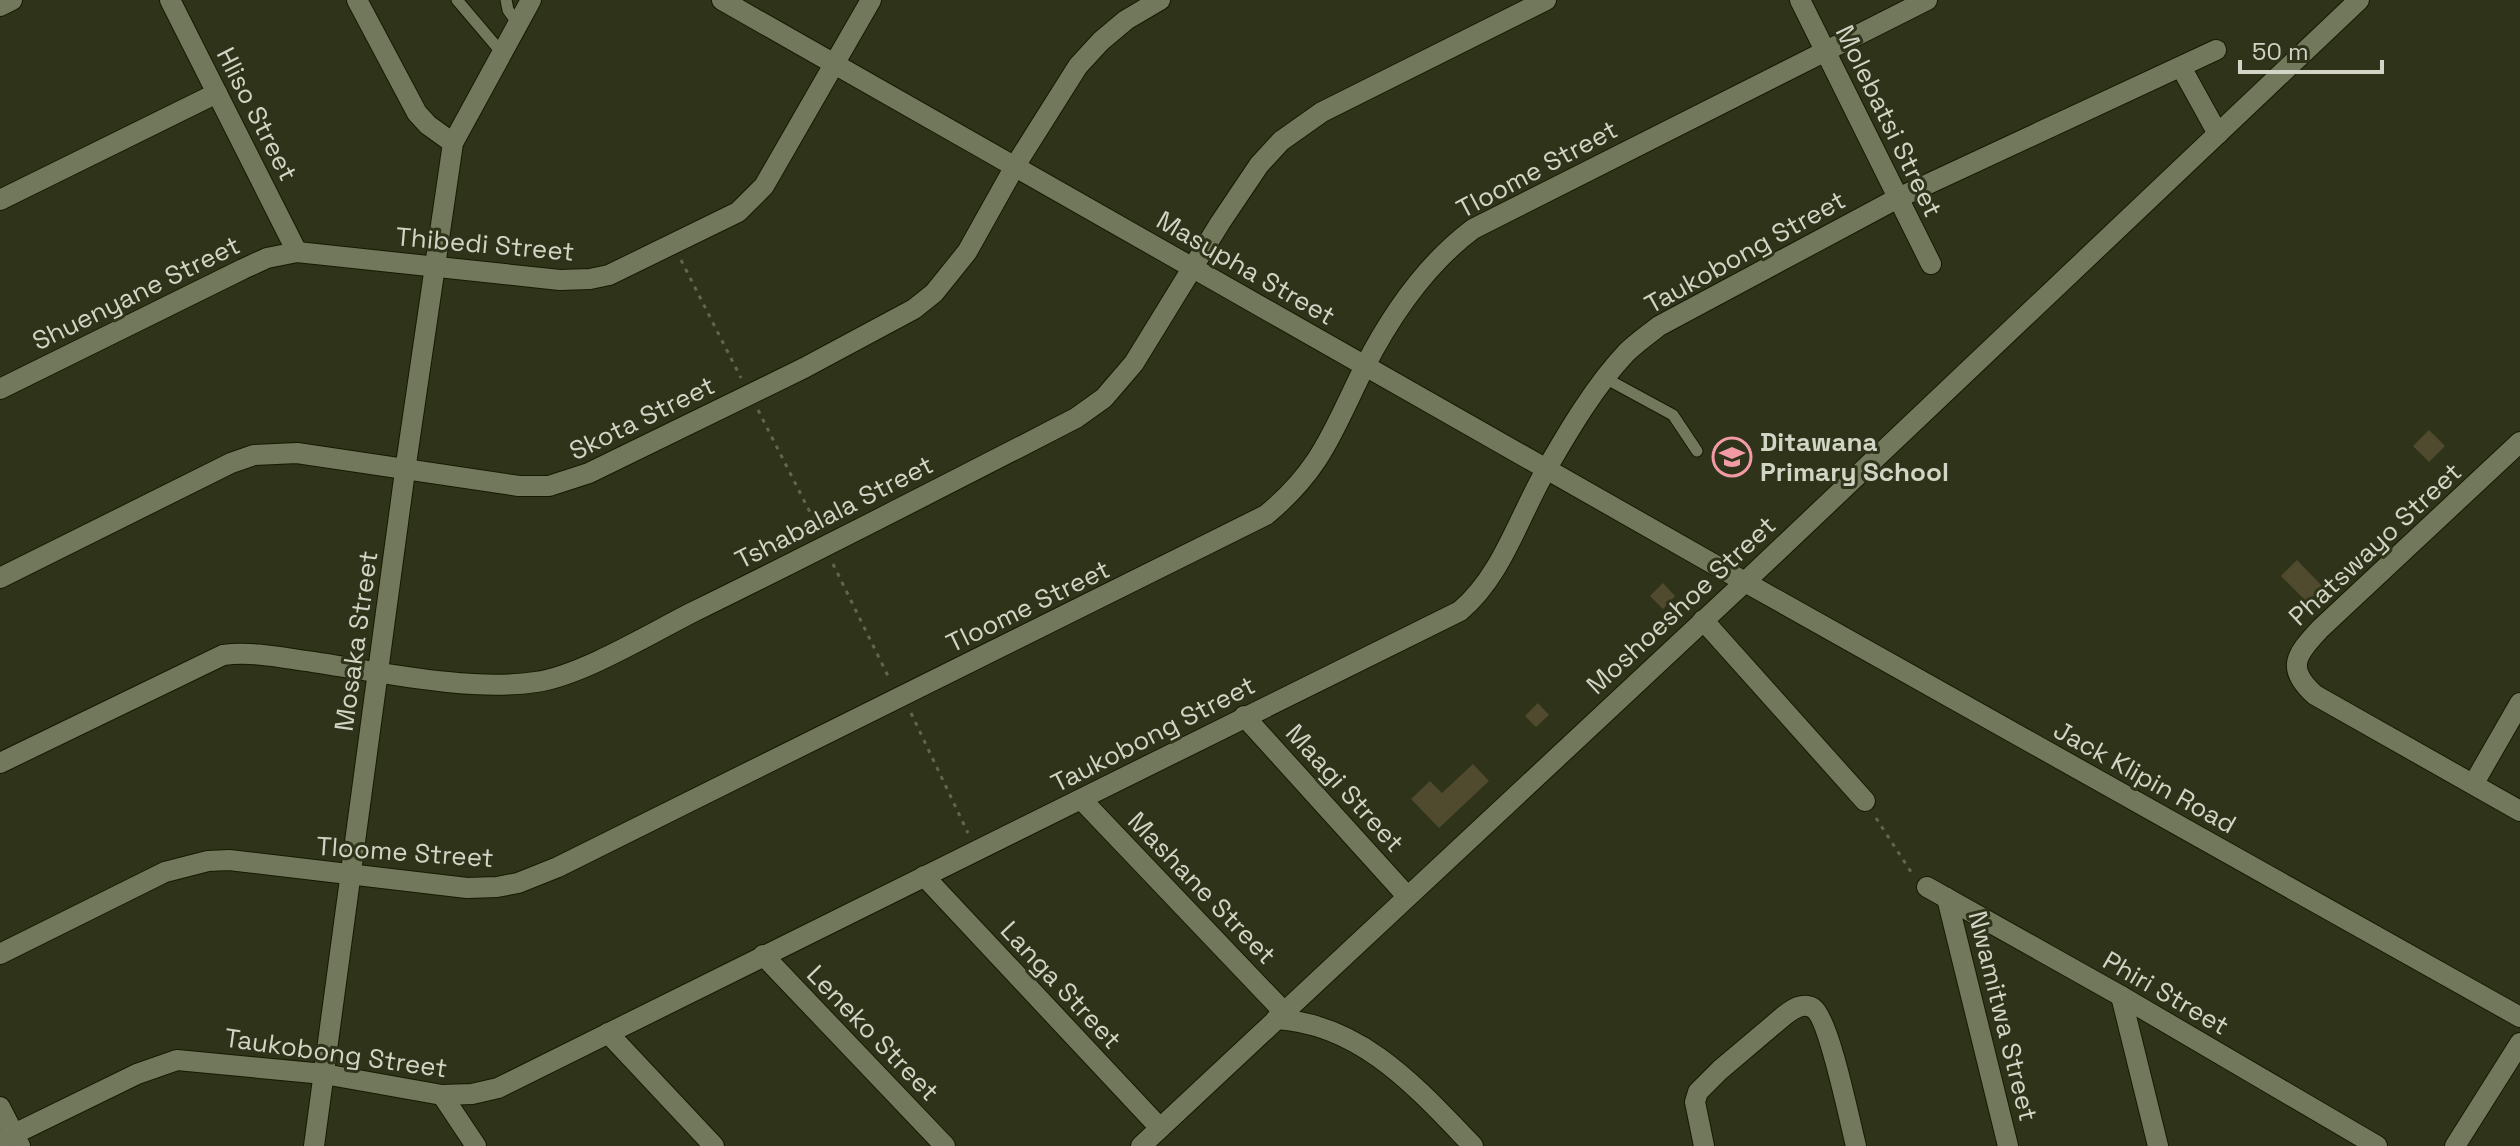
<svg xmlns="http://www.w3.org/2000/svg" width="2520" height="1146" viewBox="0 0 2520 1146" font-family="'Space Grotesk',sans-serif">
<rect width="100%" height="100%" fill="#2e3319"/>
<g fill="#504a2e">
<polygon points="2429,430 2445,446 2429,462 2413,446"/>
<polygon points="2297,560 2323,587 2307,602 2281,576"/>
<polygon points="1663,583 1675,596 1663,609 1650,596"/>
<polygon points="1538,703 1549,715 1536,727 1525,716"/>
<polygon points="1473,764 1489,781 1439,828 1411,799 1430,781 1442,793"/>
</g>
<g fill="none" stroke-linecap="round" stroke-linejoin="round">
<defs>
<g id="service">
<polyline points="457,0 502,53"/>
<polyline points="506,0 508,10 518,24"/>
<polyline points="1605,378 1673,415 1697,451"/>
</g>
<g id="minor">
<polyline points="170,0 297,252"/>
<polyline points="357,0 417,113 428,125 453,143"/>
<polyline points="1800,0 1931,264"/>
<polyline points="0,6 12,0"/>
<polyline points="2181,67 2218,134"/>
<polyline points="0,200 217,93"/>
<polyline points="0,389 243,269 267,258 297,252 560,280 590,279 609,275 738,212 764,186 871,0"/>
<path d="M2520 442 2320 629C2296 655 2285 668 2315 695L2520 811"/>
<polyline points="0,578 231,463 254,455 297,453 519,486 549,486 589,473 804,368 914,309 934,293 967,252 1015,166 1078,66 1101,41 1126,20 1160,0"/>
<polyline points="1703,620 1865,801"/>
<polyline points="1244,716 1407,896"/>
<path d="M0 763 223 655C253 651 283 658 313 662 380 672 471 692 536 682 580 676 650 634 691 613 820 550 948 484 1076 418L1104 398 1134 363 1220 223 1259 165 1281 141 1322 112 1546 0"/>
<polyline points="2474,783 2520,703"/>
<polyline points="1081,799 1284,1012"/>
<polyline points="924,876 1160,1128"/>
<polyline points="1927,887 2121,996 2377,1146"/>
<polyline points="1947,898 2008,1146"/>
<path d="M0 954 165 872 208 861 229 860 467 888 497 887 518 883 558 867 1266 515C1322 469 1333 430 1364 368 1391 315 1425 265 1473 229L1927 0"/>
<polyline points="763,955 945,1146"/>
<polyline points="2121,996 2158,1146"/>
<path d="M1276 1019C1362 1024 1417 1088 1473 1146"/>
<polyline points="608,1033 714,1146"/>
<polyline points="442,1095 476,1146"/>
<polyline points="0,1107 20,1146"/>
<path d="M0 1141 137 1074 177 1060 324 1074 442 1095 472 1094 498 1088 1460 611C1502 576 1519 516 1546 470 1569 430 1595 386 1626 353 1636 343 1649 334 1659 326L1898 198 2216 50"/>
<path d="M1704 1146 1695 1102 1698 1092 1720 1070 1785 1015C1793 1009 1803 1002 1813 1008 1829 1018 1850 1123 1856 1146"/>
<polyline points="2455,1146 2520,1043"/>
</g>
<g id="tertiary">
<polyline points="314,1146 405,471 453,143 531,0"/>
<polyline points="1141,1146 1745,582 2359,0"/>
</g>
<polyline id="secondary" points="722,0 1745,582 2520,1017"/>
</defs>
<use href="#service" stroke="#161a02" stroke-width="13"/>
<use href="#minor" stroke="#161a02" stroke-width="22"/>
<use href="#tertiary" stroke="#161a02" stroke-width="22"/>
<use href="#secondary" stroke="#161a02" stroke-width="22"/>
<g stroke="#61664f" stroke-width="3" stroke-dasharray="4 6" stroke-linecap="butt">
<polyline points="681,260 741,378"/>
<polyline points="758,410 818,528"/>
<polyline points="833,564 890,680"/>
<polyline points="911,713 968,833"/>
<polyline points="1876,818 1913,875"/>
</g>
<use href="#service" stroke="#72785b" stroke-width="11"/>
<use href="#minor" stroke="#72785b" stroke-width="20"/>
<use href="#tertiary" stroke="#72785b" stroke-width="20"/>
<use href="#secondary" stroke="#72785b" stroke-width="20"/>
</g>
<defs>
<symbol id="school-ring" viewBox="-11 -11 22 22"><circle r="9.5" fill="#2e3319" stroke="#f39aa7" stroke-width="1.5"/><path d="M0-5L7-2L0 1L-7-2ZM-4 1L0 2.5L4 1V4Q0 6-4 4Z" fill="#f39aa7"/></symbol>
</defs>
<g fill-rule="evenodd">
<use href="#school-ring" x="1710" y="435" width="44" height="44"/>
</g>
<g text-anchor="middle" stroke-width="6" stroke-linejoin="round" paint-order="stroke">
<g font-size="26" fill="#d1d5c5" stroke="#2e3319">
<text transform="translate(257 114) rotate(63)" y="9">Hliso Street</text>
<text transform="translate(1889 121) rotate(64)" y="9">Molebatsi Street</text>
<text transform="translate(1537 169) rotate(-28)" y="9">Tloome Street</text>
<text transform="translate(485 244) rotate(5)" y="9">Thibedi Street</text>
<text transform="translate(1745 252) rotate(-29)" y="9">Taukobong Street</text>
<text transform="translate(1246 268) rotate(30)" y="9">Masupha Street</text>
<text transform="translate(136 293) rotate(-26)" y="9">Shuenyane Street</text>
<text transform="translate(642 418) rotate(-26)" y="9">Skota Street</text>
<text transform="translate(834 512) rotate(-27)" y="9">Tshabalala Street</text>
<text transform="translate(2375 544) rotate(-43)" y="9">Phatswayo Street</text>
<text transform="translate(1681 605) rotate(-43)" y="9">Moshoeshoe Street</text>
<text transform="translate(1028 606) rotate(-26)" y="9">Tloome Street</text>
<text transform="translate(356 641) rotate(-82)" y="9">Mosaka Street</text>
<text transform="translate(1153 734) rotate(-27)" y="9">Taukobong Street</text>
<text transform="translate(2145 777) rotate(29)" y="9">Jack Klipin Road</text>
<text transform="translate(1345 788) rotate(48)" y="9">Maagi Street</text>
<text transform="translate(405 852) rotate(4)" y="9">Tloome Street</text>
<text transform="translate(1202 888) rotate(46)" y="9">Mashane Street</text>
<text transform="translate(1061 985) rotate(47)" y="9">Langa Street</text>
<text transform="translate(2166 993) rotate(30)" y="9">Phiri Street</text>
<text transform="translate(2003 1016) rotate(76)" y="9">Nwamitwa Street</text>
<text transform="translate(873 1033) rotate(46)" y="9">Leneko Street</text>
<text transform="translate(336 1053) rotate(8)" y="9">Taukobong Street</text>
</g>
<g font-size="26" font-weight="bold" fill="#d1d5c5" stroke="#2e3319" text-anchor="start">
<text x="1760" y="451">Ditawana<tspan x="1760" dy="30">Primary School</tspan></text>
</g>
</g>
<path d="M2240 60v12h142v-12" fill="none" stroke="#d1d5c5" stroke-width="4"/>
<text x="2252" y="60" font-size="24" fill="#d1d5c5" stroke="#2e3319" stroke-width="6" paint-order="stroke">50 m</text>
</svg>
